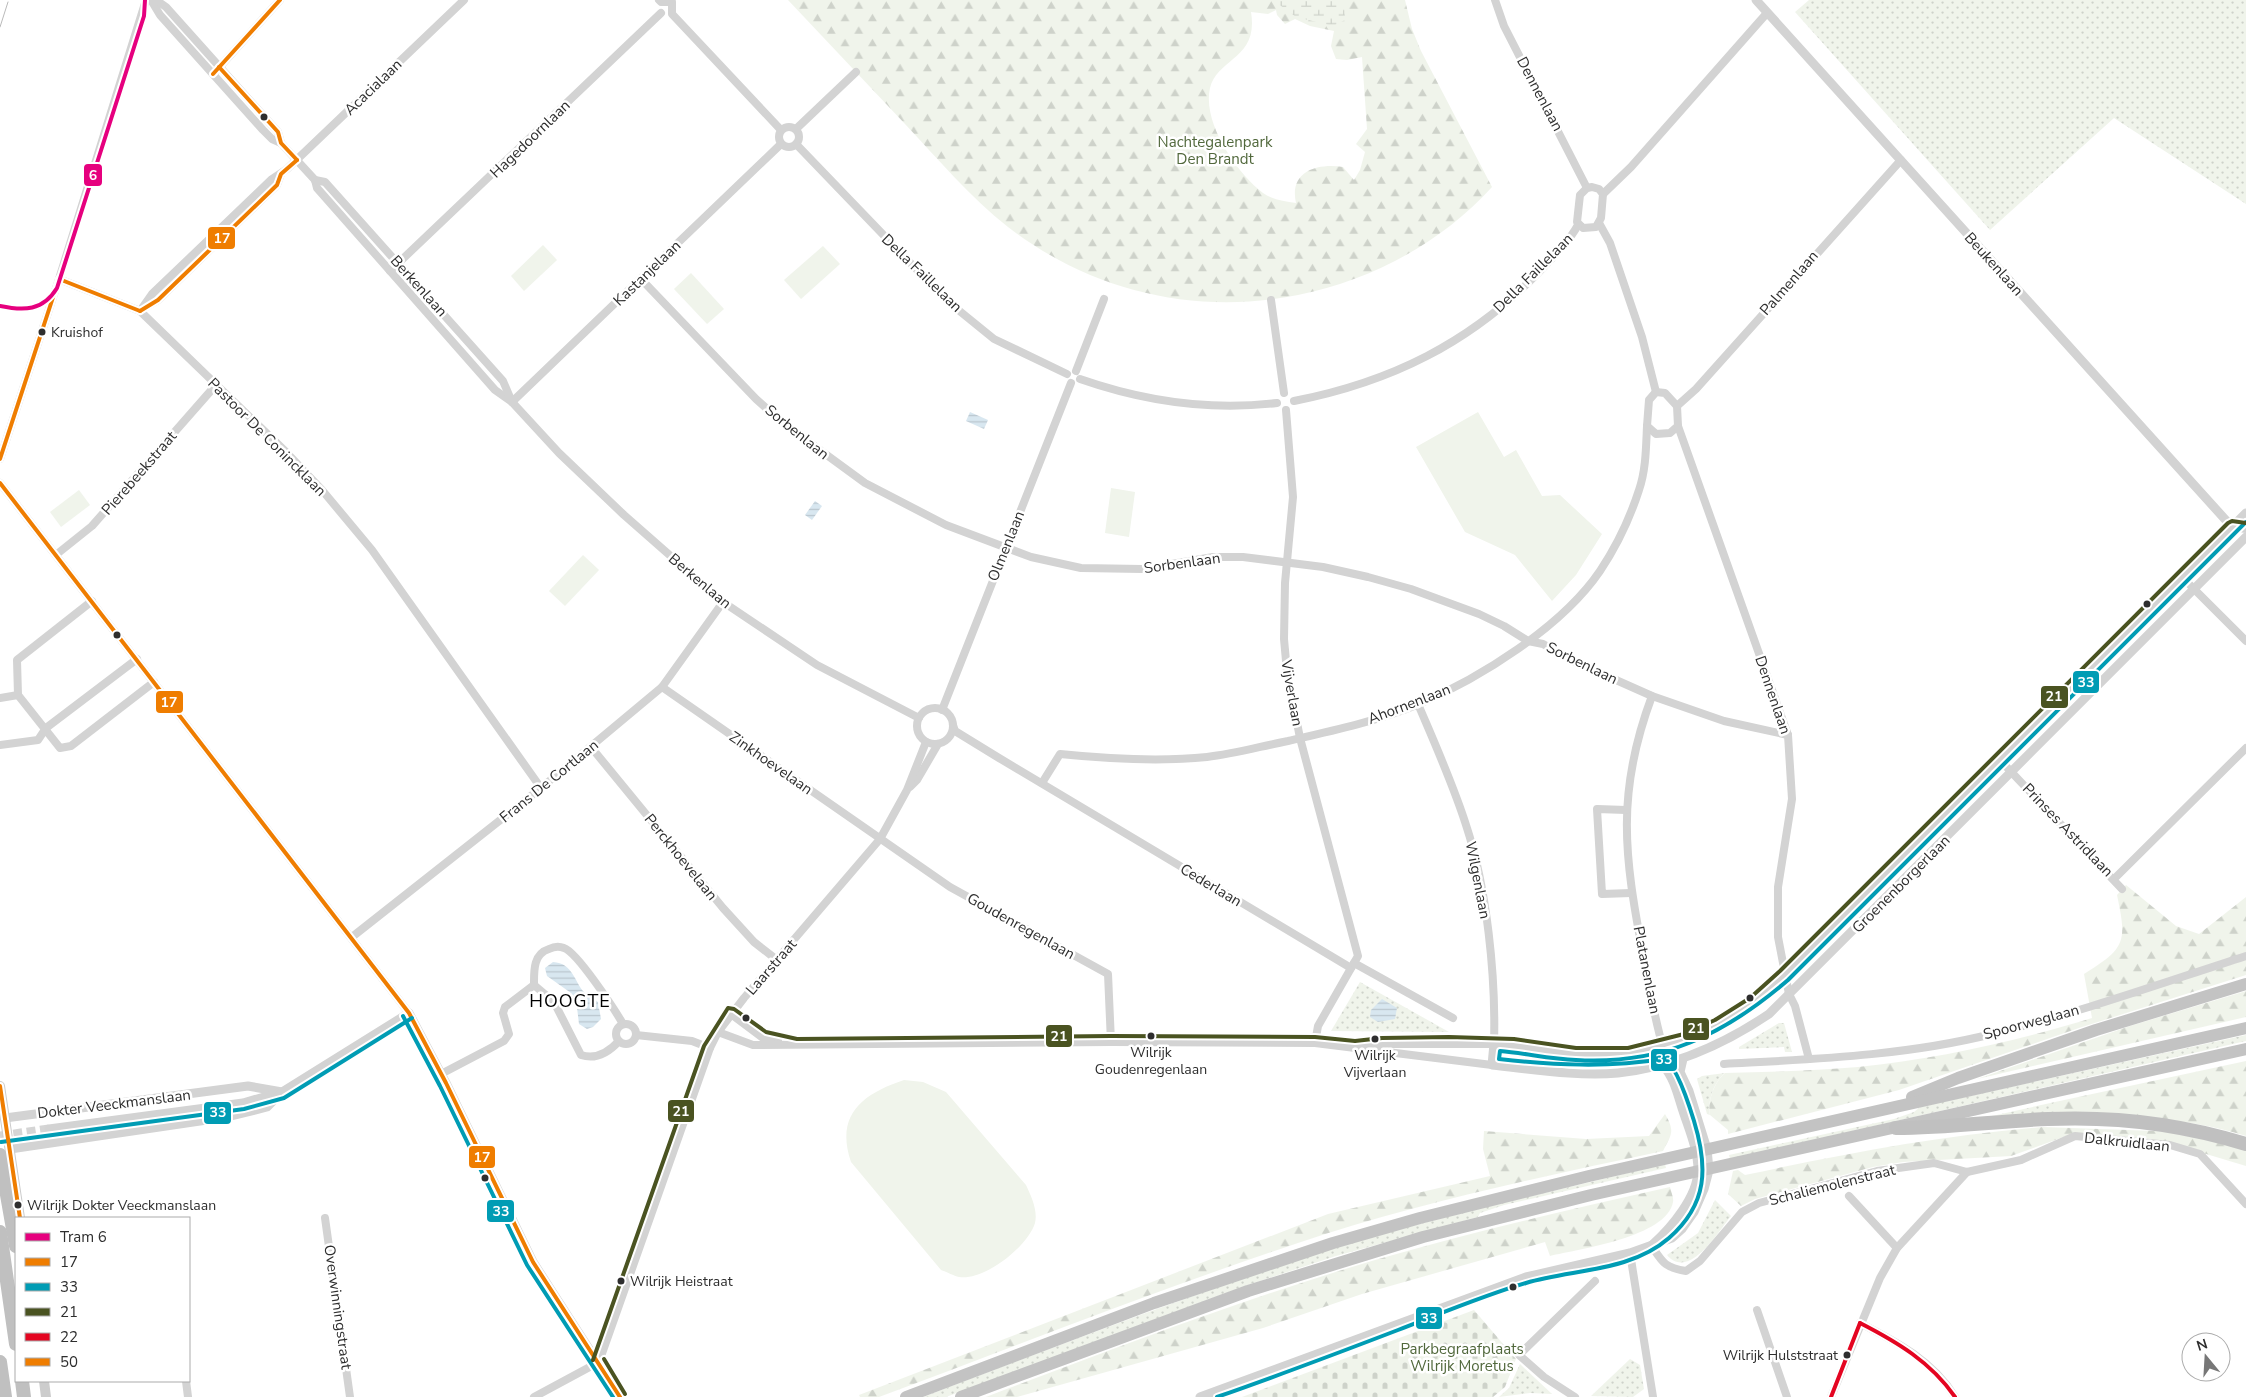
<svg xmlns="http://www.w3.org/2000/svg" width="2246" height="1397" viewBox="0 0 2246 1397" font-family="'Nunito Sans',sans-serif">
<defs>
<pattern id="grass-dots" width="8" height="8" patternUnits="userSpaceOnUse" patternTransform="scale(1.25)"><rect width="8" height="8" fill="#f0f4eb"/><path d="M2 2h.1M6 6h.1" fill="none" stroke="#ced2ca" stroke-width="1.8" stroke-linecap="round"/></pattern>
<pattern id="forest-firs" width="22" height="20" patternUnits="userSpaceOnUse" patternTransform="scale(1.25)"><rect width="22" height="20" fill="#f0f4eb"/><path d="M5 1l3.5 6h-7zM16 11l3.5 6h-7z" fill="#ced2ca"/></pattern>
<pattern id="wetland-marsh" width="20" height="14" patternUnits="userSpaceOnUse" patternTransform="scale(1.25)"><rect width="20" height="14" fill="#f0f4eb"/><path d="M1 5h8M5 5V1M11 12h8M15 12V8" fill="none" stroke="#ced2ca"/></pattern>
<pattern id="cemetery-stones" width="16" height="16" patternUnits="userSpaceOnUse" patternTransform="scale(1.25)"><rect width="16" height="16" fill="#f0f4eb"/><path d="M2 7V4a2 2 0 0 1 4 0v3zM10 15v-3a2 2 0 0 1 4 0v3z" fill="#ced2ca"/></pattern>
<pattern id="water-rules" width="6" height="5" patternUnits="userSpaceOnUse" patternTransform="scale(1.25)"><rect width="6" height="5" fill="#d8e7f0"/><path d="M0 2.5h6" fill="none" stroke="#bac6ce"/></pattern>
</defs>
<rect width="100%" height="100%" fill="#fff"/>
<g fill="url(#grass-dots)">
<polygon points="1809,0 2246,0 2246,204 2114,118 1990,230 1795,12"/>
<polygon points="1360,982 1449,1032 1331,1031"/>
<polygon points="1779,1023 1784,1023 1792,1052 1785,1052 1784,1047 1739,1049 1739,1047"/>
<polygon points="2246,1035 2246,1041 1730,1159 1729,1155 1894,1119 1914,1112 1920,1107"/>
<path d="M1725 1073C1714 1082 1707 1102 1710 1115L1707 1114 1697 1079 1702 1076Z"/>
<polygon points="2055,1102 2055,1113 1992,1116"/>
<path d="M1665 1164 1666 1168 1504 1205 1480 1213 1478 1217 1336 1256 1245 1286 946 1397H923C1060 1345 1196 1292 1335 1248 1444 1215 1555 1191 1665 1164Z"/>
<path d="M1715 1200 1731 1216C1718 1232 1689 1281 1667 1255L1698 1233Z"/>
<polygon points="1630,1359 1640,1365 1644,1389 1633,1397 1591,1396"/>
<polygon points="1520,1364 1552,1394 1530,1393 1499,1397 1509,1388"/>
</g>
<g fill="url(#forest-firs)" fill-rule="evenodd">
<path d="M788 0H1405L1412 29 1421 51 1492 187C1441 243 1372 280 1298 295 1195 316 1091 291 1008 227 970 197 938 159 905 124 866 83 827 41 788 0ZM1276 10 1277 15 1285 24 1295 19 1310 26 1334 31 1331 46 1336 59 1347 60 1362 57 1367 129 1356 144 1365 152 1360 170 1354 180 1343 167C1316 163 1289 172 1296 203 1284 201 1273 200 1263 193 1237 173 1202 123 1210 88 1217 58 1259 59 1251 12L1268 14Z"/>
<path d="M2126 885 2176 926 2199 934 2246 897V975L2079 1028 1899 1090 1728 1134V1130L1710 1115C1707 1102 1714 1082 1725 1073 1769 1072 1813 1071 1858 1067 1937 1059 2017 1041 2092 1018L2084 974C2126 948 2127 942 2117 895Z"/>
<polygon points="2246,991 2246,1017 1977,1079 2130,1026"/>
<path d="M2246 1061V1136C2184 1116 2120 1116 2055 1113V1102Z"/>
<path d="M1665 1114C1675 1131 1672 1134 1663 1151 1541 1177 1417 1203 1298 1243 1157 1290 1018 1345 879 1397H860L859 1395 1328 1214 1490 1176 1483 1149 1484 1131 1586 1139 1649 1136Z"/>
<path d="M2043 1127 2156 1131 2183 1134 2246 1150V1166L2163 1141 2092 1134 2069 1135 2011 1156 1903 1162 1873 1167 1755 1199 1741 1206 1728 1194 1733 1171 1738 1170 1745 1175C1844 1154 1942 1135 2043 1127Z"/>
<path d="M1670 1187C1671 1192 1674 1198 1673 1202 1667 1237 1579 1249 1550 1256L1545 1242 1362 1294 1263 1328 1017 1397H986C1115 1348 1243 1299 1375 1260 1473 1232 1571 1209 1670 1187Z"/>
</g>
<polygon fill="url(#wetland-marsh)" points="1273,0 1344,0 1345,20 1333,26 1296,17"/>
<polygon fill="url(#cemetery-stones)" points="1474,1310 1516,1359 1505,1387 1493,1397 1242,1397"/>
<g fill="#f0f4eb">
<polygon points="543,245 557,260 524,291 511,276"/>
<polygon points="823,246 840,264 801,299 784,280"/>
<polygon points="691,273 724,309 707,324 674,289"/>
<polygon points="1478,412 1504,457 1516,450 1542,496 1560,495 1602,534 1576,575 1552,601 1515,555 1465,532 1416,447"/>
<polygon points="1111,488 1135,492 1129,537 1105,533"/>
<polygon points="79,490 90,505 61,527 50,512"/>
<polygon points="583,555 599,570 565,606 549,591"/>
<path d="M904 1080 923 1082 946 1092 1026 1185C1031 1196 1038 1210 1035 1223 1028 1246 985 1281 959 1277 954 1276 947 1272 941 1270L851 1162C835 1115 862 1094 904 1080Z"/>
</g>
<g fill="url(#water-rules)">
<polygon points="970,412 988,420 984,429 966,421"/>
<polygon points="815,501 822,506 812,520 805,515"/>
<path d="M553 962C573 963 575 983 584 992 588 996 594 999 598 1002L601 1019 593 1027 587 1029 579 1024 576 999 571 993 547 976 545 968Z"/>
<polygon points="1382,999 1397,1008 1395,1019 1378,1022 1370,1017 1371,1010"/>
</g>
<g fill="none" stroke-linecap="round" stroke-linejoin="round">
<polyline stroke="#d5d5d5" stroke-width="9" stroke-dasharray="9 4.5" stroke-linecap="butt" points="0,1136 49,1129"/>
<g stroke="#d3d3d3" stroke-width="8">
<polyline points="151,0 160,15 263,130 272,139 281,143 315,180 317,188 495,390 512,402 559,453 624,515 723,602 817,665 919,718"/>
<polyline points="156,0 166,7 278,132 281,143"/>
<polyline points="659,0 661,2 672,2 672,14 781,130"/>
<polyline points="1495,0 1504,26 1587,188"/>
<polyline points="216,71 280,0"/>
<circle cx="789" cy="137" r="10"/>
<polyline points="796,129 856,72"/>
<polyline points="796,144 946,300 994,339 1067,374"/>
<polyline points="315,180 325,182 503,381 512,402"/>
<polygon points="1592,187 1599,189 1603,194 1601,218 1596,227 1583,228 1577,222 1580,195 1587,188"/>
<polyline points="1603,194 1631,167 1767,13"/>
<polyline points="1599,223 1610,243 1642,337 1656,392"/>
<polyline points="390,271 661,13"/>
<polyline points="59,279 140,311 286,452 322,490 372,550 541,788"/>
<polyline points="641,279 756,399 783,423 865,483 946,525 1031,557 1081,568 1142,569 1213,557 1243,557 1323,567 1368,577 1411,589 1479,614 1504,626 1528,641 1543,644 1571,660 1652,696 1724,721 1788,735"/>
<polyline points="1271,300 1284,393"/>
<polyline points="144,308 158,300 277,185 281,174"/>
<polyline points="140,311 152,294 272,179 287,169 464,0"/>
<polyline points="1076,371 1104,299"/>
<path d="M1080 379C1143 401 1209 411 1277 403"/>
<polygon points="1656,392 1665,393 1677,406 1678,426 1670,433 1656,434 1647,426 1649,400"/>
<path d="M1294 401C1391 382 1470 343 1539 272 1553 257 1568 243 1578 225"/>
<polyline points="512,402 781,144"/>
<polyline points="1677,406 1696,389 1901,160"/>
<polyline points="1286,410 1293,497 1285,583 1284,639 1287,672 1300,738 1358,956 1318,1026 1315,1043"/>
<polyline points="1678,426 1788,735 1792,799 1778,887 1778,937 1789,994 1795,1006 1809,1059"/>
<polyline points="0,459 59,279 146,0"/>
<polyline points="0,483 409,1013"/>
<polyline points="2232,527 2246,529"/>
<polyline points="57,554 92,526 215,386"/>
<polyline points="2183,578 2246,641"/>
<polyline points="92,601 17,660 18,695 60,748 71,746 154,682"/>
<polyline points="662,687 950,887 1108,974 1111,1042"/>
<path d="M1652 696C1616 792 1624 855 1643 954 1649 985 1654 1017 1663 1047"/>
<polyline points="0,698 18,695"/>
<circle cx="935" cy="726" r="18"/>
<polyline points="942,710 1071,383"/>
<polyline points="953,725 955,731 999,758 1351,968"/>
<polyline points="0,745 38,740 46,728 137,659"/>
<polyline points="591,747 723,908 754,942 777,960"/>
<polyline points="2000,760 2122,889"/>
<path d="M1042 783 1060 754C1109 759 1158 762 1207 757 1234 754 1262 746 1288 741 1332 731 1378 721 1419 704 1480 678 1562 627 1600 571 1616 547 1630 518 1639 490 1646 470 1646 447 1647 426"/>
<polyline points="910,787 917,780 938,744"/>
<polyline points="1626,810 1597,809 1602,894 1631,893"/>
<polyline points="2114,879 2246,748"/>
<polyline points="352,937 541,788 662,687 723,602"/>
<polyline points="1354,963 1453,1018"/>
<path d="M534 985C534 971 533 954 549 949 553 947 559 946 564 948 577 952 615 1010 623 1024"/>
<path d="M534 985 554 1002 581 1055C596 1060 609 1052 619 1041"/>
<polyline points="731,1014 763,1038 778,1041"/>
<circle cx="626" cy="1034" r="10"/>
<polyline points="718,1032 753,1045 1111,1042 1315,1043 1492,1065"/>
<polyline points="636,1035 692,1041 710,1048"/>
<path d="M1362 1046 1382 1044H1494C1496 977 1487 888 1466 825 1453 784 1435 744 1418 704"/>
<path d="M1724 1064C1814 1059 1904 1056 1992 1034 2078 1013 2162 983 2246 956"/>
<polyline points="441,1074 504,1041 509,1034 503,1013 505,1007 534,985"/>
<polyline points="1849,1196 1897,1248"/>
<polyline points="325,1218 350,1397"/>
<path d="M1651 1245C1663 1263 1664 1267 1686 1271L1700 1261 1742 1212 1759 1203 1877 1171 1934 1163 1967 1172 2021 1160 2075 1136 2170 1145 2200 1154 2246 1204"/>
<polyline points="1630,1253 1653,1397"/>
<polyline points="1757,1310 1787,1397"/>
<path d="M1860 1323C1897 1342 1933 1361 1955 1397"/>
<polyline points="186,1381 188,1397"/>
<polyline points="534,1397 599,1362 710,1048 718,1032 744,998 880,839 907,790 926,742"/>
<polyline points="1575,1397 1544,1377 1519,1355 1595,1281"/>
<polyline points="1831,1397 1880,1278 1897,1248 1967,1172"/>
</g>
<g stroke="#d3d3d3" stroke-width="9">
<polyline points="1756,0 2232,527"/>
<path d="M2246 513 1784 976C1721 1032 1664 1059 1577 1054 1549 1052 1522 1046 1494 1044L1492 1065C1531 1069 1579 1077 1618 1073 1673 1067 1723 1045 1769 1014L2246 537"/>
<polyline points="5,1118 248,1086 282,1092"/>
<polyline points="49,1129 243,1103 278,1093"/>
<polyline points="10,1149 227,1117 267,1107 282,1092 409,1013 446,1083 533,1262 620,1397"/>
<path d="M1653 1244C1671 1228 1698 1196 1698 1170 1698 1151 1690 1132 1684 1114 1678 1097 1675 1079 1663 1065"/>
<polyline points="1200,1397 1526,1277 1630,1253 1672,1238 1682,1229 1694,1212 1704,1189 1709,1170 1707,1149 1689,1091 1680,1072 1683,1059"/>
</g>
<g stroke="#ccc" stroke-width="10">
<polyline points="0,1086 20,1218"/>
<polyline points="44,1381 46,1397"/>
</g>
<g stroke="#c3c3c3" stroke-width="12">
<polyline points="1912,1097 1958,1078 2096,1030 2246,984"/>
<polyline points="906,1397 1154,1303 1333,1243 1420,1218 1589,1176 2246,1028"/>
<polyline points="961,1397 1248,1291 1423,1237 1591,1195 2246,1049"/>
</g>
<g stroke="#c0c0c0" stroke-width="14">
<path d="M1896 1128C1947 1128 1997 1121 2048 1119 2115 1116 2181 1124 2246 1144"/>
<polyline points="0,1155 16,1246"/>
<polyline points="0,1232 16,1344"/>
<polyline points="0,1362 5,1397"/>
<polyline points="22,1381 24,1397"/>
</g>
<polyline stroke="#bababa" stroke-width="1" points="0,27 8,2"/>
<defs>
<g id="bus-1">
<polyline points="219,67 278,132 281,143 297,160"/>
<polyline points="213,74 280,0"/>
<polyline points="59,279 140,311"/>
<polyline points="140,311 158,300 277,185 281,174 297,160"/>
<polyline points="0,459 59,279"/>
<polyline points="0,483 409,1013 446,1083 533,1262 620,1397"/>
</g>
<g id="bus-2">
<polyline points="403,1016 440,1086 527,1265 613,1397"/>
<polyline points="1,1142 244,1109 284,1098 412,1018"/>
<path d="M1217 1397C1277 1376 1338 1353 1398 1330 1440 1314 1482 1296 1526 1283 1573 1269 1630 1272 1669 1238 1708 1204 1708 1167 1694 1121 1690 1108 1676 1062 1663 1059 1607 1068 1554 1065 1499 1059L1500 1051C1525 1053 1550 1059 1576 1060 1662 1065 1724 1035 1788 980L2246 522"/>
</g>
<g id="bus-3">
<polyline points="604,1359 625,1394"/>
<polyline points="593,1360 704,1046 728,1008 734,1009 766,1032 797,1039 1111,1036 1315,1037 1355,1041 1382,1038 1449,1037 1514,1039 1576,1048 1628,1048 1684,1034 1715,1020 1750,998 1780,971 2228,523 2232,521 2246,523"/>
</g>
<g id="bus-4">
<path d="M1860 1323C1897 1342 1931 1362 1955 1397"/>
<polyline points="1831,1397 1860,1323"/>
</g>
<polyline id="bus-5" points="0,1086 20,1218"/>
</defs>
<use href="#bus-1" stroke="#fff" stroke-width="8"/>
<use href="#bus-2" stroke="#fff" stroke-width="8"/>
<use href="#bus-3" stroke="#fff" stroke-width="8"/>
<use href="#bus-4" stroke="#fff" stroke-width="8"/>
<use href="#bus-5" stroke="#fff" stroke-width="8"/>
<use href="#bus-1" stroke="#ef7d00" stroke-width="4"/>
<use href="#bus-2" stroke="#009cb4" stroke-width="4"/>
<use href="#bus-3" stroke="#4a5321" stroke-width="4"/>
<use href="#bus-4" stroke="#e40521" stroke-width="4"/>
<use href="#bus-5" stroke="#ef7d00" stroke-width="4"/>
<defs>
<path id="tram-1" d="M0 306C24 311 43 311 57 288L144 16 145 0"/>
</defs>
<use href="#tram-1" stroke="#fff" stroke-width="8"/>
<use href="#tram-1" stroke="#e6007e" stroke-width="4"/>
</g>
<g fill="#2e2e2e" stroke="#fff" stroke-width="2">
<circle cx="264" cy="117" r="4.5"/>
<circle cx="42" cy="332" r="4.5"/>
<circle cx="2147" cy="604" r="4.5"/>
<circle cx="117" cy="635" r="4.5"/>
<circle cx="1750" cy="998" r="4.5"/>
<circle cx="746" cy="1018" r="4.5"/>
<circle cx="1151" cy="1036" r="4.5"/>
<circle cx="1375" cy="1039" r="4.5"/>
<circle cx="485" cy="1178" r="4.5"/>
<circle cx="18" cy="1205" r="4.5"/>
<circle cx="621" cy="1281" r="4.5"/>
<circle cx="1513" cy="1287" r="4.5"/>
<circle cx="1847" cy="1355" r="4.5"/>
</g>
<g text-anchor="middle" stroke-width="5" stroke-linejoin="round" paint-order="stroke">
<g font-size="14" fill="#2e2e2e" stroke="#fff" text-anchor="start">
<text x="51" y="337">Kruishof</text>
<text x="1151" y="1057" text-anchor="middle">Wilrijk<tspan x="1151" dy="17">Goudenregenlaan</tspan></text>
<text x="1375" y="1060" text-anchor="middle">Wilrijk<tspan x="1375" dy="17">Vijverlaan</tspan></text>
<text x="27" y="1210">Wilrijk Dokter Veeckmanslaan</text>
<text x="630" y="1286">Wilrijk Heistraat</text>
<text x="1838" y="1360" text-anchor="end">Wilrijk Hulststraat</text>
</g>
<g font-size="15" fill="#2e2e2e" stroke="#fff">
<text transform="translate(373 87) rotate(-44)" y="5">Acacialaan</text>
<text transform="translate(1540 94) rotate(62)" y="5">Dennenlaan</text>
<text transform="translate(530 139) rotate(-44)" y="5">Hagedoornlaan</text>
<text transform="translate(1994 264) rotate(48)" y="5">Beukenlaan</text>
<text transform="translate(647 273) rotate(-44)" y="5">Kastanjelaan</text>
<text transform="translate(922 273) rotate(44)" y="5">Della Faillelaan</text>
<text transform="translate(1533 273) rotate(-45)" y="5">Della Faillelaan</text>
<text transform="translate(1789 283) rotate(-49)" y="5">Palmenlaan</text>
<text transform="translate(419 286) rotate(48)" y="5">Berkenlaan</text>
<text transform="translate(797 432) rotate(39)" y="5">Sorbenlaan</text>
<text transform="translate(267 437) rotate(45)" y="5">Pastoor De Conincklaan</text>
<text transform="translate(139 473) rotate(-49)" y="5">Pierebeekstraat</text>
<text transform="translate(1006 546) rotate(-68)" y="5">Olmenlaan</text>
<text transform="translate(1182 563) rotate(-8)" y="5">Sorbenlaan</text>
<text transform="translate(700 581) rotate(40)" y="5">Berkenlaan</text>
<text transform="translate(1582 663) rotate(26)" y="5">Sorbenlaan</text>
<text transform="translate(1292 693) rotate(80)" y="5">Vijverlaan</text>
<text transform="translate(1773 695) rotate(71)" y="5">Dennenlaan</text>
<text transform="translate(1409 704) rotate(-21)" y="5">Ahornenlaan</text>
<text transform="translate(771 763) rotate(35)" y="5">Zinkhoevelaan</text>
<text transform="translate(549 781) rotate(-39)" y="5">Frans De Cortlaan</text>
<text transform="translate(2068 830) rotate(46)" y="5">Prinses Astridlaan</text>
<text transform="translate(681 857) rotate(51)" y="5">Perckhoevelaan</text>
<text transform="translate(1478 880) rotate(79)" y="5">Wilgenlaan</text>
<text transform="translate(1901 884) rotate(-45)" y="5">Groenenborgerlaan</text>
<text transform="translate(1211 885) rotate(31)" y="5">Cederlaan</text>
<text transform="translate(1021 926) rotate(29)" y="5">Goudenregenlaan</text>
<text transform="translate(771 967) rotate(-49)" y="5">Laarstraat</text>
<text transform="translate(1647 970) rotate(79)" y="5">Platanenlaan</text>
<text transform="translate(2031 1022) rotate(-15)" y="5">Spoorweglaan</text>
<text transform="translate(114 1104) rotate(-7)" y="5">Dokter Veeckmanslaan</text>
<text transform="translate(2127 1142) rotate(6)" y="5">Dalkruidlaan</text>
<text transform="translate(1832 1185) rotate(-14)" y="5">Schaliemolenstraat</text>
<text transform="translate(338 1307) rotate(82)" y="5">Overwinningstraat</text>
</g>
<g font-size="15" fill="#51683c" stroke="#fff">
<text x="1215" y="147">Nachtegalenpark<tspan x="1215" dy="17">Den Brandt</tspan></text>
<text x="1462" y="1354">Parkbegraafplaats<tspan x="1462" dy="17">Wilrijk Moretus</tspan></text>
</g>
<g font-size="18" letter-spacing="1" fill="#000" stroke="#fff">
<text x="570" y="1007">HOOGTE</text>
</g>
</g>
<g stroke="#fff" stroke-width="2">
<rect x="83" y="163" width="20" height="24" rx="5" fill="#e6007e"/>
<rect x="207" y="226" width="29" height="24" rx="5" fill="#ef7d00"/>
<rect x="2072" y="670" width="28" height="24" rx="5" fill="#009cb4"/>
<rect x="2040" y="685" width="29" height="24" rx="5" fill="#4a5321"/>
<rect x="155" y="690" width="29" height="24" rx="5" fill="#ef7d00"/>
<rect x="1682" y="1017" width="28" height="24" rx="5" fill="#4a5321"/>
<rect x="1045" y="1024" width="28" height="24" rx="5" fill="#4a5321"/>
<rect x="1650" y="1048" width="28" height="24" rx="5" fill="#009cb4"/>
<rect x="667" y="1099" width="28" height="24" rx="5" fill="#4a5321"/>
<rect x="203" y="1101" width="29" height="24" rx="5" fill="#009cb4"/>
<rect x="468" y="1145" width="28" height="24" rx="5" fill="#ef7d00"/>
<rect x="486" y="1199" width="29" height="24" rx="5" fill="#009cb4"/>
<rect x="1415" y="1306" width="28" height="24" rx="5" fill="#009cb4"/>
</g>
<g font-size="14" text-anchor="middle" font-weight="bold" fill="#fff">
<text x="93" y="180">6</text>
<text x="222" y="243">17</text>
<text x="2086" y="687">33</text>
<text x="2054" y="701">21</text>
<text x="169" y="707">17</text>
<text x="1696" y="1033">21</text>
<text x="1059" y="1041">21</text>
<text x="1664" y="1064">33</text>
<text x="681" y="1116">21</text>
<text x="218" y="1117">33</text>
<text x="482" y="1162">17</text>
<text x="501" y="1216">33</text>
<text x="1429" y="1323">33</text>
</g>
<rect x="15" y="1217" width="175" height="165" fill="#ffffff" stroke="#ababab"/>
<rect x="25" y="1233" width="25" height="8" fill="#e6007e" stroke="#ababab"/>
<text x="60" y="1242" font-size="15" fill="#2e2e2e">Tram 6</text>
<rect x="25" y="1258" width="25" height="8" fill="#ef7d00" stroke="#ababab"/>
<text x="60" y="1267" font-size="15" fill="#2e2e2e">17</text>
<rect x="25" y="1283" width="25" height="8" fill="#009cb4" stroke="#ababab"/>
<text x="60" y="1292" font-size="15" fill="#2e2e2e">33</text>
<rect x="25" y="1308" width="25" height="8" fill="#4a5321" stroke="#ababab"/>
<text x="60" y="1317" font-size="15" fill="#2e2e2e">21</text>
<rect x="25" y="1333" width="25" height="8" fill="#e40521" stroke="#ababab"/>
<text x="60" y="1342" font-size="15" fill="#2e2e2e">22</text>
<rect x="25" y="1358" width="25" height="8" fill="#ef7d00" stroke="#ababab"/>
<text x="60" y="1367" font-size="15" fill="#2e2e2e">50</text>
<g transform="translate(2206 1357) rotate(342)"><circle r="24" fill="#ffffff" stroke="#ababab"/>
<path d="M0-4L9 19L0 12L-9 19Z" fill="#777777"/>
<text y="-8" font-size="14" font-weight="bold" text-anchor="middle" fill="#2e2e2e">N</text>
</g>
</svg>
